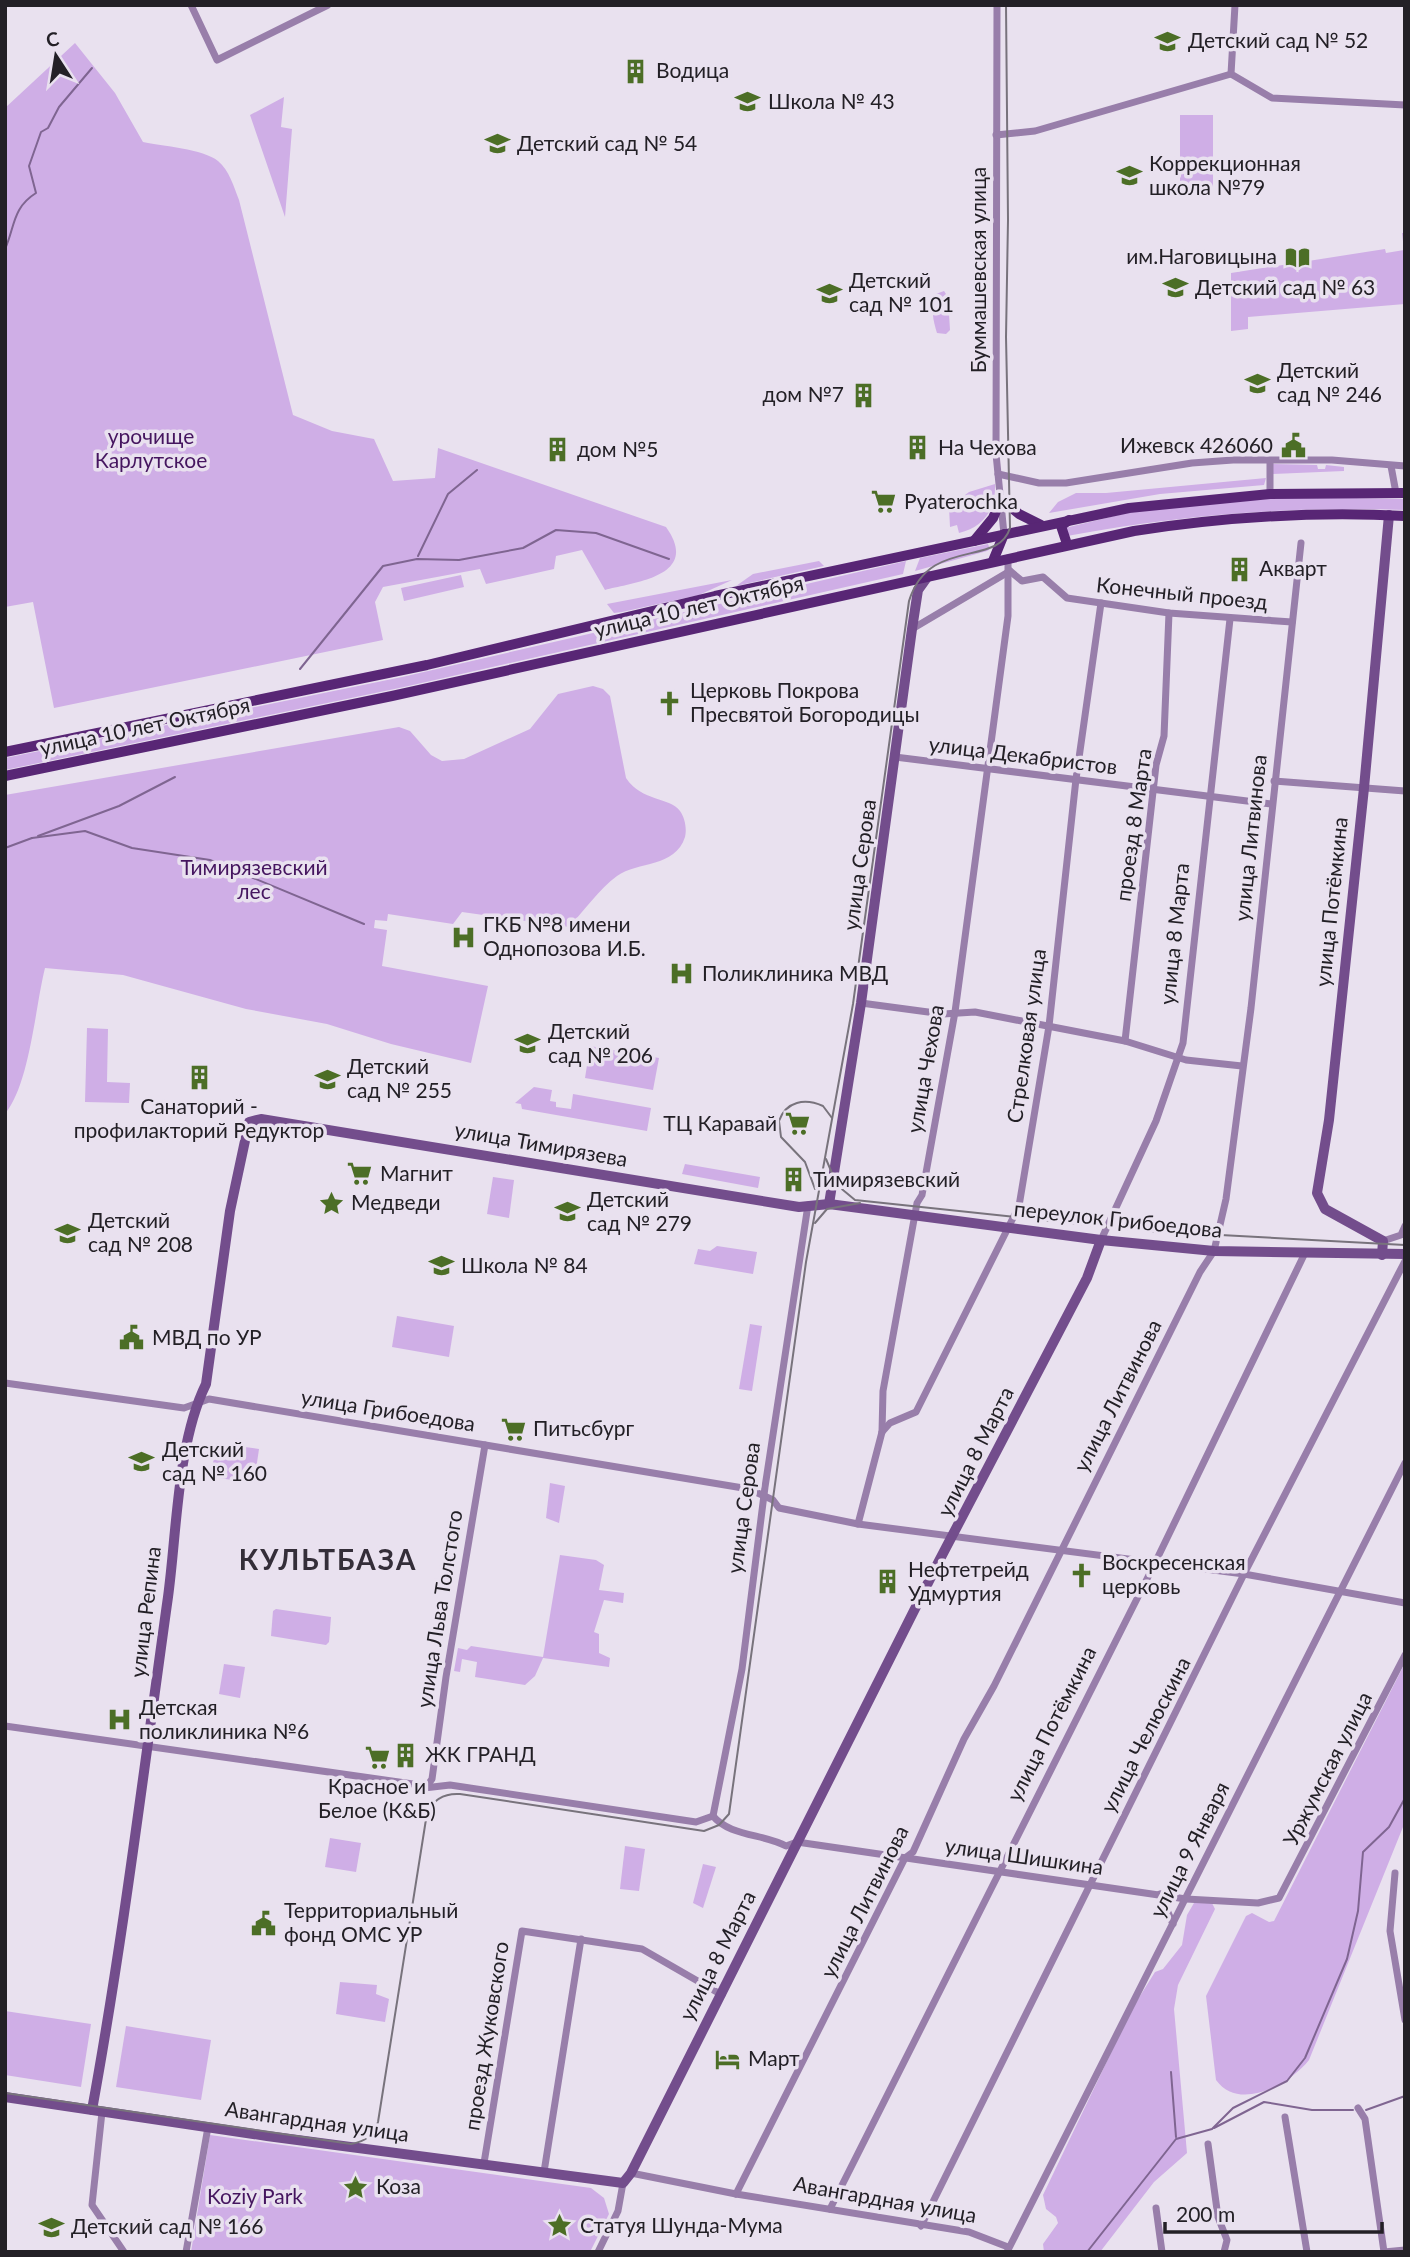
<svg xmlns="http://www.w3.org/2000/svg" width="1410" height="2257" viewBox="0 0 1410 2257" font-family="Lato,sans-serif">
<rect width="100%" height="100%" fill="#e9e1ef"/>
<g fill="#cfaee6">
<path d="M75 43 115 93 143 142C161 146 204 149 218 161 229 170 234 187 239 200L293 415 332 431 374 439 393 481 435 478 438 448 666 527C701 576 636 582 605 590L582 550 556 556 554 569 486 584 480 569 383 587 375 602 383 640 54 708 33 602 5 607V108Z"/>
<polygon points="284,97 281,127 292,129 285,217 250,115"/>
<rect x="1180" y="115" width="33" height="80"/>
<polygon points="1402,233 1405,233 1405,304 1248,317 1248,329 1231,331 1231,273 1385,249 1386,253 1404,250"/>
<path d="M944 291 948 297 950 330 946 334 937 333C933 320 930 307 936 294Z"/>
<polygon points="1273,464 1317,465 1318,469 1325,469 1326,465 1344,467 1344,471 1273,474"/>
<polygon points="1266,478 1264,485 1160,494 1049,513 1058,502 1076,493 1106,493"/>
<path d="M995 484C996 509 984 527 959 533L957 525 950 527 949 507 969 492Z"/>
<path d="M1305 497 1405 499V510C1290 506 1179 515 1067 536L1065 528 1131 512 1211 502Z"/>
<polygon points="988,544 990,549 987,551 915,571 920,558"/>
<polygon points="819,561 824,566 736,586 753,574"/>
<polygon points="906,561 903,574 404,687 5,770 5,758 402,677"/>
<polygon points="461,575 464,587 404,601 401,588"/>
<polygon points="732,580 699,595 622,612 614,613 607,604"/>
<path d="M593 686 603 689 610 696 626 778C642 802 670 797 680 811 685 818 687 829 685 837 675 868 638 861 617 876 599 889 584 911 569 927L462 912 453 924 388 914 387 921 375 920 374 928 387 930 382 966 488 986 471 1063 391 1044 327 1024 246 1009 123 975 45 968C35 1008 30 1083 5 1114V795L399 727 410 731 431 755 442 761 464 759 530 729 558 694Z"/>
<polygon points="87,1028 108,1029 107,1082 130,1083 129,1103 85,1102"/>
<polygon points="590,1046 659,1058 653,1090 585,1078"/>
<polygon points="534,1087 552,1090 550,1101 556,1102 556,1107 571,1109 573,1094 651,1108 647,1131 522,1109 521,1104 515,1103"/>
<polygon points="685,1164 760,1177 758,1188 682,1174"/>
<polygon points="493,1177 514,1180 509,1218 487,1214"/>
<polygon points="717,1246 757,1252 753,1274 694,1264 698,1249 710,1251"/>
<polygon points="397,1316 454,1326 449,1357 392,1347"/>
<polygon points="750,1324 762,1326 752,1391 739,1389"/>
<polygon points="216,1443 259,1449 254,1483 211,1477"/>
<polygon points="550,1483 565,1486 559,1523 546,1518"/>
<polygon points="560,1555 596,1560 604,1565 599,1590 624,1593 623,1603 604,1600 594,1632 599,1634 599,1653 610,1658 609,1667 543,1658 535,1676 525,1685 475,1677 477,1662 462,1659 460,1672 454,1671 458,1648 467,1650 471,1646 543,1657"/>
<polygon points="276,1609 331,1617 329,1642 326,1645 271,1636 273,1611"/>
<path d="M1405 1663V1822L1309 2060C1289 2085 1239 2112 1216 2080L1206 1996 1246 1916 1252 1913 1269 1922 1274 1921Z"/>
<polygon points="224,1664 245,1667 240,1698 219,1694"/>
<polygon points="330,1838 361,1843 356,1872 325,1867"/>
<polygon points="625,1846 645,1849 639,1891 620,1889"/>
<polygon points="703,1864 716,1867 703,1908 693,1903"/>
<polygon points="1194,1903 1212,1903 1215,1909 1178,1985 1174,2009 1187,2153 1154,2182 1100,2252 1044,2252 1043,2244 1058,2223 1056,2217 1046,2209 1043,2195 1132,2009 1155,1972 1163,1969 1182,1945 1187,1915"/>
<polygon points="340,1982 377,1985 376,1994 389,1999 385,2022 336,2014"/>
<polygon points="5,2011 91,2024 81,2087 5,2075"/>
<polygon points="126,2026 211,2040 201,2100 116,2087"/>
<polygon points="210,2135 591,2188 604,2198 609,2214 590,2252 191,2252"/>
</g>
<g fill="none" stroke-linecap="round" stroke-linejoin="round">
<g stroke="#7f6591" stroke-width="2">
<path d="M5 249C15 227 12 208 36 193L29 166 41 132 48 128 59 107 92 68"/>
<polyline points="418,556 448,494 477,470"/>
<polyline points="300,669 383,566 417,559 459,560 523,548 556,530 596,533 669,559"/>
<polyline points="38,836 119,806 175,777"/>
<polyline points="32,838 85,831 132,848 210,860 364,924"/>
<polyline points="5,848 32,838"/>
<polyline points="1171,2072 1176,2137"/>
<polyline points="1366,2110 1405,2096"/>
<polyline points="1214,2128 1264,2102 1312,2110 1353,2110"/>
<polyline points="1087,2252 1176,2139 1212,2129 1233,2108 1287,2081 1305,2058 1347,1959 1358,1911 1363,1852 1389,1827 1405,1798"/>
</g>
<g stroke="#987eaa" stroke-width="7">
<polyline points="191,5 217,60 328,5"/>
<polyline points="997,5 996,454 1004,534"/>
<polyline points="1235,5 1231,74 1272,98 1405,105"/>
<polyline points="996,135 1035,131 1231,74"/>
<polyline points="1270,461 1270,494"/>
<polyline points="1391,466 1396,493"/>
<polyline points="998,474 1039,483 1066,483 1192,463 1233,460 1332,460 1405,466"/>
<polyline points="1010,571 1022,581 1043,577 1067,598 1169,613 1292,622"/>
<polyline points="912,629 1010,571"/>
<polyline points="895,757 1271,804"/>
<polyline points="1274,781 1405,791"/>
<polyline points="861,1003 943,1014 975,1012 1125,1041 1186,1060 1242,1066"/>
<polyline points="1125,1041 1156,765 1164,736 1169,613"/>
<polyline points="1101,1240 1156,1121 1183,1043 1230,619"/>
<polyline points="1383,1241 1401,1235 1405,1226"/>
<polyline points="5,1383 184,1408 209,1399 749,1489 773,1500 779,1508 858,1524 1244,1574 1405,1603"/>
<polyline points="882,1432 890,1423 916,1412 1019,1206 1049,1026 1076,779 1101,603"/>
<polyline points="858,1524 882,1432 883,1391 917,1203 922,1195 955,1012 1008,616 1008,558"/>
<polyline points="5,1726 427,1786 432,1779 446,1677 485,1445"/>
<polyline points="424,1788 450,1785 696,1822 713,1816"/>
<path d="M713 1816C729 1836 764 1834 786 1846L797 1842 1186 1899 1258 1903 1279 1898 1405 1655"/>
<polyline points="713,1816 742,1669 765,1487 808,1205"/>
<polyline points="1395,1873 1390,1931 1405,2020"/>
<polyline points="1160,1894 1173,1924"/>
<polyline points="1358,2108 1365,2119 1384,2252"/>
<polyline points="102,2112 92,2205 124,2252"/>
<polyline points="1285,2117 1307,2252"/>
<polyline points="1208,2144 1218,2217 1227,2240 1224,2252"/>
<polyline points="484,2163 522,1931 642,1949 722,1995"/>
<polyline points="544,2172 581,1939"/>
<polyline points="631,2173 736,2194 969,2232 1008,2247"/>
<polyline points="736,2194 905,1858 913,1852 964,1739 994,1686 1200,1272 1214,1251 1226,1199 1251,1008 1301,543"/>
<polyline points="1156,2208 1162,2252"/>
<polyline points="830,2209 1155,1563 1304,1255"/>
<polyline points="921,2226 1244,1574 1405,1261"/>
<polyline points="186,2252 208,2127"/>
<polyline points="598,2252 618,2211 623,2183"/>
<polyline points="1007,2252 1405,1463"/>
<polyline points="1384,2252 1405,2250"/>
</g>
<g stroke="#734d8c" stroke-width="10">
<polyline points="829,1204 861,1003 912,629 918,590 928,576"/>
<polyline points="1382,1255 1383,1241 1325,1209 1317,1193 1329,1120 1364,788 1389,515"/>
<polyline points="5,2097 267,2136 623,2183 631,2173 939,1561 1087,1278 1101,1240"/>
<path d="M92 2110C123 1940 144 1768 168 1597 177 1531 177 1443 206 1384L230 1211 249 1122 261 1119 799 1207 829 1204 1101 1240 1214 1251 1405 1254"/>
</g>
<g stroke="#582675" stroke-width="10">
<polyline points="974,541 993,518 1001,499 1019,514 1041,525"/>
<polyline points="1067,544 1061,526 1069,520"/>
<polyline points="993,561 1004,534"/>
<polyline points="5,752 427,665 715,596 1129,508 1270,494 1405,493"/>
<path d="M5 776 392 696 1134 531C1225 517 1313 511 1405 516"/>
</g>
<g stroke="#78737c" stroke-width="2">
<polyline points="826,1159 837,1185 855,1200 1146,1231 1405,1245"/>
<path d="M815 1189 805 1162 781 1137 779 1121C786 1101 805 1098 823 1106L832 1118"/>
<polyline points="815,1223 827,1209 860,1203"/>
<path d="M5 2093 351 2144C364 2142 374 2135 378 2122L427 1813C434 1798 445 1793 460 1794L704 1831 719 1825 729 1814 806 1262 853 1004 909 601C929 536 998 568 1010 528L1006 337 1008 220 1006 5"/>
</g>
</g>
<defs>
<symbol id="school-bare" viewBox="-9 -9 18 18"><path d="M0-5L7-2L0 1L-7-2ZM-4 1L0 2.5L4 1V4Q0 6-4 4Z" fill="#4c6e26" stroke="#e9e1ef" stroke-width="2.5" paint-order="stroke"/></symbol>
<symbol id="building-bare" viewBox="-9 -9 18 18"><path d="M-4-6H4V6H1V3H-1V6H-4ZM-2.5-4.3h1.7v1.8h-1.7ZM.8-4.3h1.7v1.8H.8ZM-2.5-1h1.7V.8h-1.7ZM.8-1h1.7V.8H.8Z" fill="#4c6e26" stroke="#e9e1ef" stroke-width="2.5" paint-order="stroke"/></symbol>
<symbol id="library-bare" viewBox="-9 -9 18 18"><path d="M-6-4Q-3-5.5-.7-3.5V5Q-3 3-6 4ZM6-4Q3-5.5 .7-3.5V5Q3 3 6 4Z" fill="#4c6e26" stroke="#e9e1ef" stroke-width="2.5" paint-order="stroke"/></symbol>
<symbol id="civic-bare" viewBox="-9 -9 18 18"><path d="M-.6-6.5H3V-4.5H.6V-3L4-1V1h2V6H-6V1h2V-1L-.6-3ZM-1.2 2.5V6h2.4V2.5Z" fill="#4c6e26" stroke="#e9e1ef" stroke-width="2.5" paint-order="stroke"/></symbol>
<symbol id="supermarket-bare" viewBox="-9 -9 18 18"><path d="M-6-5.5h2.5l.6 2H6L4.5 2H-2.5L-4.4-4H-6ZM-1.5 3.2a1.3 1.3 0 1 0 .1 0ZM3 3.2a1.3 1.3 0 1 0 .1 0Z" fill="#4c6e26" stroke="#e9e1ef" stroke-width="2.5" paint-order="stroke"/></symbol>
<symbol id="church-bare" viewBox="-9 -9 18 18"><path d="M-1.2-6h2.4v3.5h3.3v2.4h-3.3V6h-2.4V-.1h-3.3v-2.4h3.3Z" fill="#4c6e26" stroke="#e9e1ef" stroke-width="2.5" paint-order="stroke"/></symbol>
<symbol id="hospital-bare" viewBox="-9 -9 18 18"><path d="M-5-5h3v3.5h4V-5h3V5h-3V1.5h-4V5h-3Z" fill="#4c6e26" stroke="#e9e1ef" stroke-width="2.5" paint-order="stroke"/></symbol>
<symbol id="sight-bare" viewBox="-9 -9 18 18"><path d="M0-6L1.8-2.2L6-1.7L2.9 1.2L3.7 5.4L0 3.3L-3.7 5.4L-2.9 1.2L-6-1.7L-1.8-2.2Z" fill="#4c6e26" stroke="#e9e1ef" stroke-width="2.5" paint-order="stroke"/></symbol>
<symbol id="hotel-bare" viewBox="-9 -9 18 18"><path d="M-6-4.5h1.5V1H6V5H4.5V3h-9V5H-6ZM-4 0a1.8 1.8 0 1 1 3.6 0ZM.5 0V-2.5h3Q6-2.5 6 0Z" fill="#4c6e26" stroke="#e9e1ef" stroke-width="2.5" paint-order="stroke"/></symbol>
</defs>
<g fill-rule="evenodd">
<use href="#school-bare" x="1150" y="24" width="35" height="35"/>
<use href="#building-bare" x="618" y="54" width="35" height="35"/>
<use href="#school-bare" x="730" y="84" width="35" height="35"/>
<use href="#school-bare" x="480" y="126" width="35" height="35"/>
<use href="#school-bare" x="1112" y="158" width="35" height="35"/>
<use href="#library-bare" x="1280" y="240" width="35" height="35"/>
<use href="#school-bare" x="1158" y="270" width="35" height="35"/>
<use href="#school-bare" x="812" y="276" width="35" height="35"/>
<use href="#school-bare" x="1240" y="366" width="35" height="35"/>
<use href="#building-bare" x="846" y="378" width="35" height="35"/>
<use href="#civic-bare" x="1276" y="428" width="35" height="35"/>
<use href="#building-bare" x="900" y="430" width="35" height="35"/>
<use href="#building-bare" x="540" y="432" width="35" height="35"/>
<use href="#supermarket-bare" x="866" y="484" width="35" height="35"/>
<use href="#building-bare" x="1222" y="552" width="35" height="35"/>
<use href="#church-bare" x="652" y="686" width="35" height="35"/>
<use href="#hospital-bare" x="446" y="920" width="35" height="35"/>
<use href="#hospital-bare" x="664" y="956" width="35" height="35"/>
<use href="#school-bare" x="510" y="1026" width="35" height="35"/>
<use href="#building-bare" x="182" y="1060" width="35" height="35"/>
<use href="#school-bare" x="310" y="1062" width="35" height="35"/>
<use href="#supermarket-bare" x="780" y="1106" width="35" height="35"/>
<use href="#supermarket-bare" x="342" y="1156" width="35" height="35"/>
<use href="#building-bare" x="776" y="1162" width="35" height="35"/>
<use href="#sight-bare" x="314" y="1186" width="35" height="35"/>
<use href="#school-bare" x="550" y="1194" width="35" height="35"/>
<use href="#school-bare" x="50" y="1216" width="35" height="35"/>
<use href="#school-bare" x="424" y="1248" width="35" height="35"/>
<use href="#civic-bare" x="114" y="1320" width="35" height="35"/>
<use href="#supermarket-bare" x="496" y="1412" width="35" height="35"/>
<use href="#school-bare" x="124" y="1444" width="35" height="35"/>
<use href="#church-bare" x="1064" y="1558" width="35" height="35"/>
<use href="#building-bare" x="870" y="1564" width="35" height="35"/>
<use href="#hospital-bare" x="102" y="1702" width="35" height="35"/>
<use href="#building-bare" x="388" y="1738" width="35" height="35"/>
<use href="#supermarket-bare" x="360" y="1740" width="35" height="35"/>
<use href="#civic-bare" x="246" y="1906" width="35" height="35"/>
<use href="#hotel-bare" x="710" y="2042" width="35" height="35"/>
<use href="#sight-bare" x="338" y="2170" width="35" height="35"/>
<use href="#sight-bare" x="542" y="2208" width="35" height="35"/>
<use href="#school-bare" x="34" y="2210" width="35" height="35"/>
</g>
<g text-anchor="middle" stroke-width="7" stroke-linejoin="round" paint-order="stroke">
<g font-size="21" fill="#232026" stroke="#e9e1ef" text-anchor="start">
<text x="1188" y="48">Детский сад № 52</text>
<text x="656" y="78">Водица</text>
<text x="768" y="109">Школа № 43</text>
<text x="517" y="151">Детский сад № 54</text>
<text x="1149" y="171">Коррекционная<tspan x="1149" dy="24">школа №79</tspan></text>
<text x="1277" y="264" text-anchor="end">им.Наговицына</text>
<text x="849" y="288">Детский<tspan x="849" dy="24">сад № 101</tspan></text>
<text x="1195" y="295">Детский сад № 63</text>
<text x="1277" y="378">Детский<tspan x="1277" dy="24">сад № 246</tspan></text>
<text x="844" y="402" text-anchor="end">дом №7</text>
<text x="1273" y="453" text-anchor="end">Ижевск 426060</text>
<text x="938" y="455">На Чехова</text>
<text x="577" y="457">дом №5</text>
<text x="904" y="509">Pyaterochka</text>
<text x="1259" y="576">Акварт</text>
<text x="690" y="698">Церковь Покрова<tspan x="690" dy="24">Пресвятой Богородицы</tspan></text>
<text x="483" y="932">ГКБ №8 имени<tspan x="483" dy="24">Однопозова И.Б.</tspan></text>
<text x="702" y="981">Поликлиника МВД</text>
<text x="548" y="1039">Детский<tspan x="548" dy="24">сад № 206</tspan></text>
<text x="347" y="1074">Детский<tspan x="347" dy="24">сад № 255</tspan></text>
<text x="199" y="1114" text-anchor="middle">Санаторий -<tspan x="199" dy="24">профилакторий Редуктор</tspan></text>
<text x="777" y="1131" text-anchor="end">ТЦ Каравай</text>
<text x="380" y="1181">Магнит</text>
<text x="813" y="1187">Тимирязевский</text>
<text x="587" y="1207">Детский<tspan x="587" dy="24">сад № 279</tspan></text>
<text x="351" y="1210">Медведи</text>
<text x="88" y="1228">Детский<tspan x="88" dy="24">сад № 208</tspan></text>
<text x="461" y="1273">Школа № 84</text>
<text x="152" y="1345">МВД по УР</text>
<text x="533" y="1436">Питьсбург</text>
<text x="162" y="1457">Детский<tspan x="162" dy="24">сад № 160</tspan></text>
<text x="1102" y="1570">Воскресенская<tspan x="1102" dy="24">церковь</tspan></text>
<text x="908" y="1577">Нефтетрейд<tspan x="908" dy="24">Удмуртия</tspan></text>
<text x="139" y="1715">Детская<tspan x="139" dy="24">поликлиника №6</tspan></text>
<text x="425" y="1762">ЖК ГРАНД</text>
<text x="377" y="1794" text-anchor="middle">Красное и<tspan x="377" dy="24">Белое (К&amp;Б)</tspan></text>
<text x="284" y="1918">Территориальный<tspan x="284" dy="24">фонд ОМС УР</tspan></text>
<text x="748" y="2066">Март</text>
<text x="376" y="2194">Коза</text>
<text x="580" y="2233">Статуя Шунда-Мума</text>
<text x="71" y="2234">Детский сад № 166</text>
</g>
<g font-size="21" fill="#232026" stroke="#e9e1ef">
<text transform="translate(979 270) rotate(-90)" y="7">Буммашевская улица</text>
<text transform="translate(1182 594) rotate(6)" y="7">Конечный проезд</text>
<text transform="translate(699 607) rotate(-13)" y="7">улица 10 лет Октября</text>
<text transform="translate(145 727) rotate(-12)" y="7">улица 10 лет Октября</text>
<text transform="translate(1023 756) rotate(7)" y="7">улица Декабристов</text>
<text transform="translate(1134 825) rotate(-82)" y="7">проезд 8 Марта</text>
<text transform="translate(1251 838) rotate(-84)" y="7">улица Литвинова</text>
<text transform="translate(860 865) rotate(-82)" y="7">улица Серова</text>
<text transform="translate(1332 902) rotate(-84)" y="7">улица Потёмкина</text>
<text transform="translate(1175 934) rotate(-84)" y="7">улица 8 Марта</text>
<text transform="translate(1027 1036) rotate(-82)" y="7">Стрелковая улица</text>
<text transform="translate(926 1069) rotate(-80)" y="7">улица Чехова</text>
<text transform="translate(541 1145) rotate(10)" y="7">улица Тимирязева</text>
<text transform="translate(1118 1220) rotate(6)" y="7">переулок Грибоедова</text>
<text transform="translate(1118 1396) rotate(-63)" y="7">улица Литвинова</text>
<text transform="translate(388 1411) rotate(9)" y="7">улица Грибоедова</text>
<text transform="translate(976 1452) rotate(-63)" y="7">улица 8 Марта</text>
<text transform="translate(744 1508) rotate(-82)" y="7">улица Серова</text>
<text transform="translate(440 1609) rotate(-81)" y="7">улица Льва Толстого</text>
<text transform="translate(146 1612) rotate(-83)" y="7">улица Репина</text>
<text transform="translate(1052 1724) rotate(-63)" y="7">улица Потёмкина</text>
<text transform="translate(1146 1735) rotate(-63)" y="7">улица Челюскина</text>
<text transform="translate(1328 1769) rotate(-63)" y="7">Уржумская улица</text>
<text transform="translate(1190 1850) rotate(-63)" y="7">улица 9 Января</text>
<text transform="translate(1024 1857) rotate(8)" y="7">улица Шишкина</text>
<text transform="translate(865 1902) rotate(-63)" y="7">улица Литвинова</text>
<text transform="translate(718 1956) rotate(-63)" y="7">улица 8 Марта</text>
<text transform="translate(487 2036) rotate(-81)" y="7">проезд Жуковского</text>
<text transform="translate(317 2122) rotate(8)" y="7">Авангардная улица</text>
<text transform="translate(885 2200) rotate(10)" y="7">Авангардная улица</text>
</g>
<g font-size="21" fill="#45155f" stroke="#e9e1ef">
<text x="151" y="444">урочище<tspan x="151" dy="24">Карлутское</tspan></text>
<text x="254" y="875">Тимирязевский<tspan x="254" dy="24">лес</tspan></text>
<text x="255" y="2204">Koziy Park</text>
</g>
<g font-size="28" font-weight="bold" letter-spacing="2" fill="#342e39" stroke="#e9e1ef">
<text x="328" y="1570">КУЛЬТБАЗА</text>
</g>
</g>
<rect width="1410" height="2257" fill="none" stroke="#232026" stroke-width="14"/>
<g transform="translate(56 56) rotate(348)" stroke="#e9e1ef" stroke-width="5" paint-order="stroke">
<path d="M0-5L12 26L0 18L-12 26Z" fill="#232026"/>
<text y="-10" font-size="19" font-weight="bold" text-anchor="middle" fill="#232026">С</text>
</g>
<path d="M1165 2222v10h217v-10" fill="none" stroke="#232026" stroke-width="3.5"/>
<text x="1176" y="2222" font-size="21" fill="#232026" stroke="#e9e1ef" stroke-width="5" paint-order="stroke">200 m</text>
</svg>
